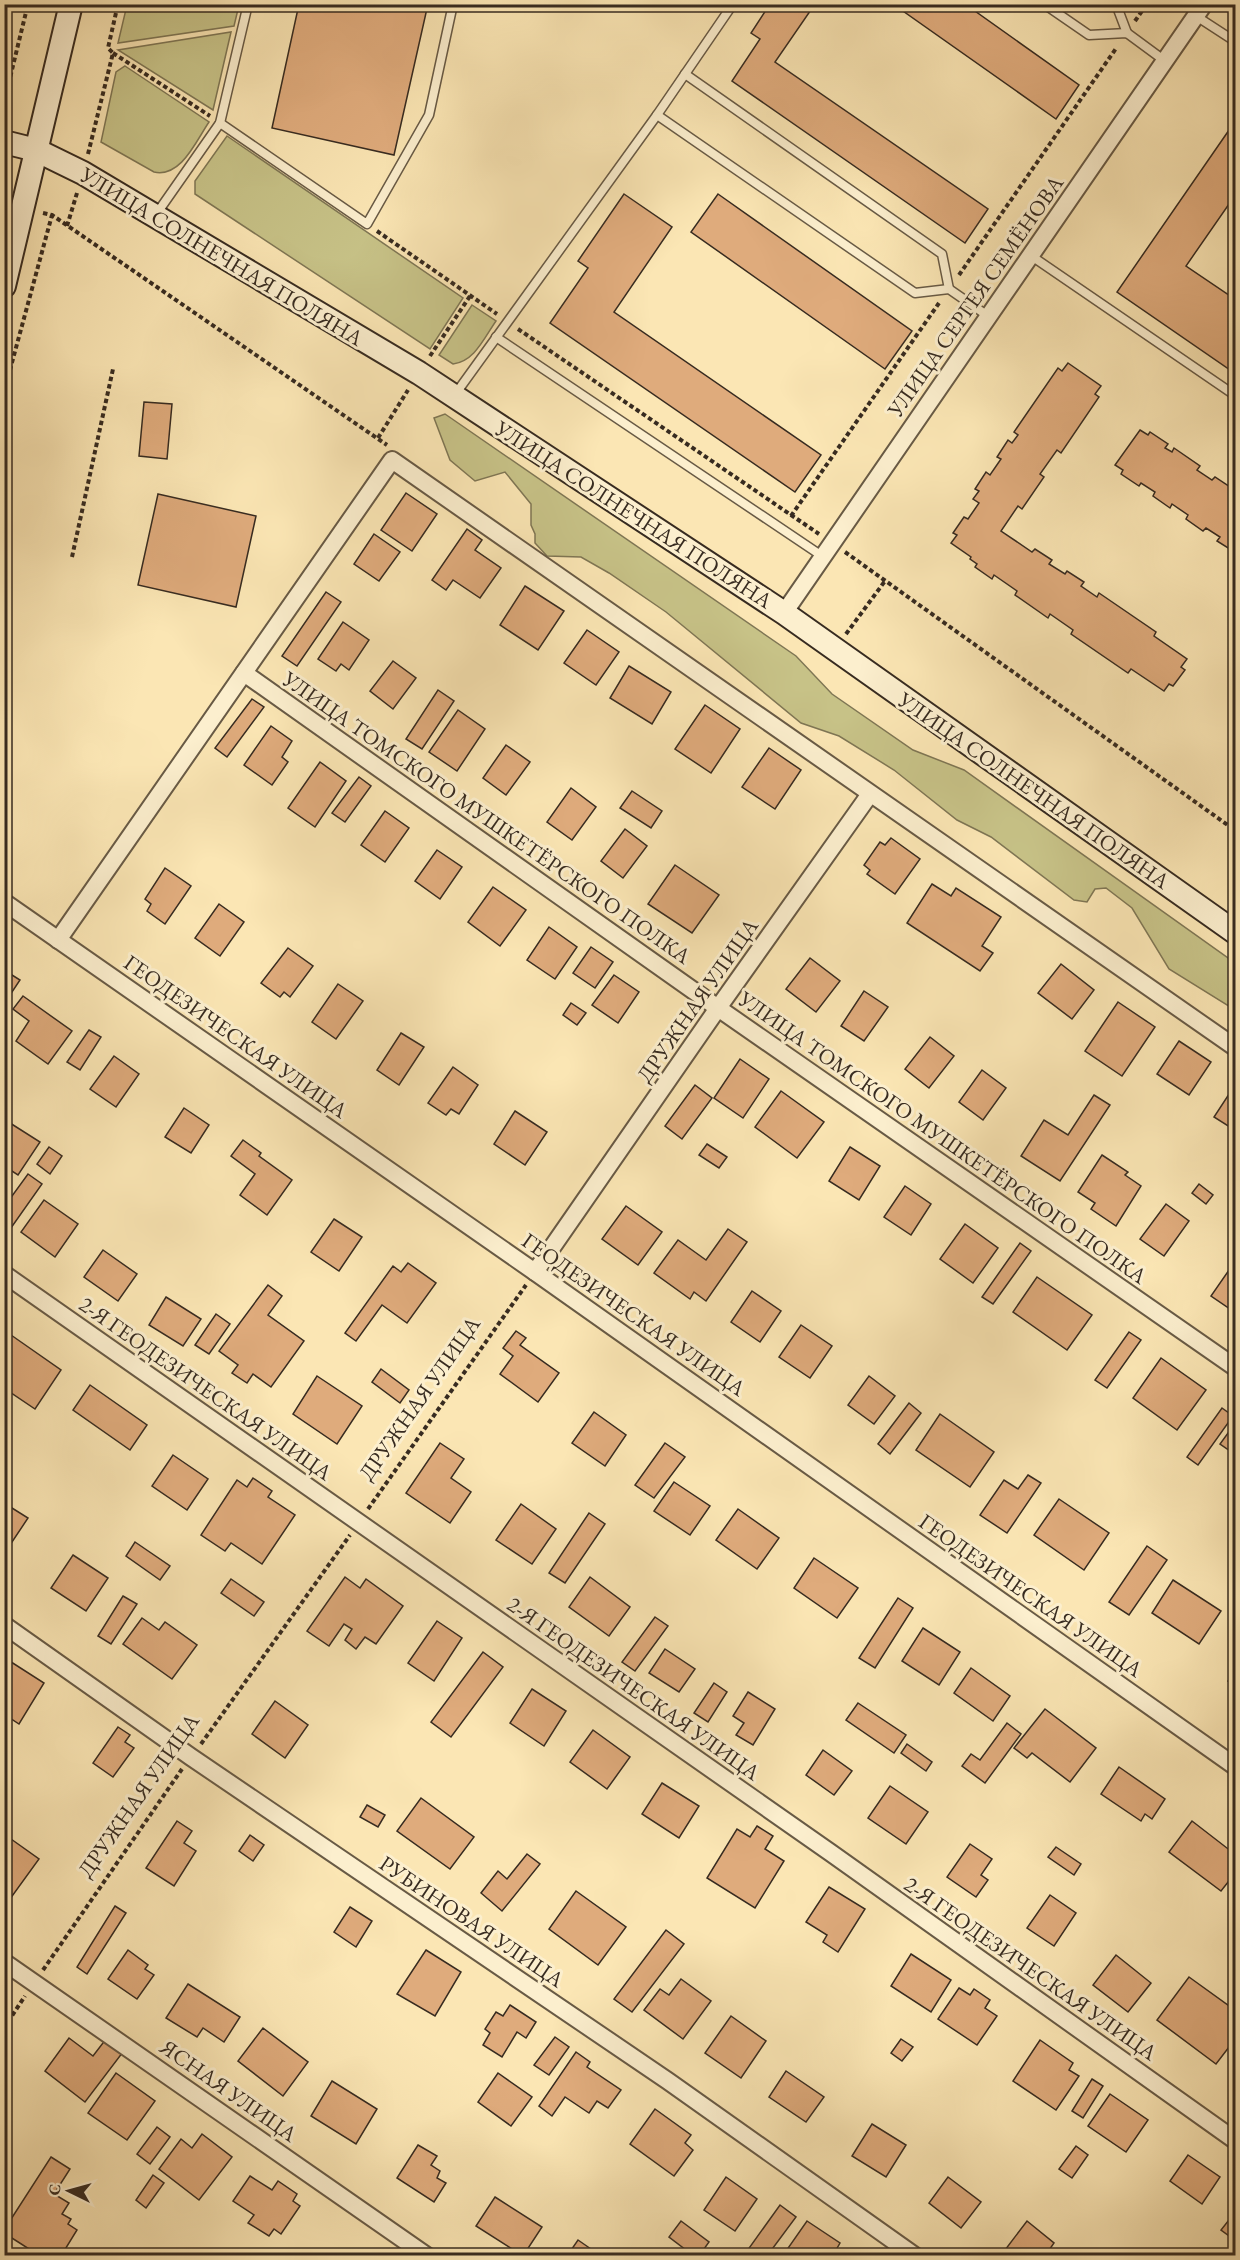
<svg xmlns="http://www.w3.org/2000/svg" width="1240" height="2260" viewBox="0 0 1240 2260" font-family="'EB Garamond',serif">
<rect width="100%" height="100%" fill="#fbe6b4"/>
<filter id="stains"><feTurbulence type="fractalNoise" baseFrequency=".00333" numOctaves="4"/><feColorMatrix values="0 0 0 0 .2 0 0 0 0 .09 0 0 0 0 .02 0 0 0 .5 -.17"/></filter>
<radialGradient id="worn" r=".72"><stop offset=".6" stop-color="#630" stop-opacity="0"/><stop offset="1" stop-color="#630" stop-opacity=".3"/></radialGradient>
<g fill="#c7c287" stroke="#7f7654" stroke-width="1.5">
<polygon points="127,5 127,4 239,5 234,26 118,43"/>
<polygon points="231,32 213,110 118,50"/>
<path d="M125 66 209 122C196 141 181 178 154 172L101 142 116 72Z"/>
<polygon points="227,136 463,298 430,349 195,194 195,181"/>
<path d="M472 305 496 321C484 338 475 361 453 364L439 355Z"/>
<polygon points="445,414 796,656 832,694 913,750 964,770 1235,963 1235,1010 1169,969 1132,908 1106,888 1095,889 1087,902 1074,900 991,837 957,820 894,770 839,736 801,723 666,612 609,573 581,557 547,556 535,543 535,534 531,525 531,504 505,472 475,481 450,460 434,418"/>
</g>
<g fill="#dfab7c" stroke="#372b20" stroke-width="1.5">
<polygon points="299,4 428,4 394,155 272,128"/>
<polygon points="770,4 815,4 775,62 988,209 965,243 732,81 760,39 751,33"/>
<polygon points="893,4 965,4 1079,85 1056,119"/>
<polygon points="1236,120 1236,194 1186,266 1236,300 1236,374 1117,292"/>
<polygon points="624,194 672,227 614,312 821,455 795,492 550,323 588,268 578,261"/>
<polygon points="718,194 912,331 885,369 691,232"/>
<polygon points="1068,363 1101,386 1095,394 1099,397 1061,453 1057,450 1040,474 1044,477 1022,509 1018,506 1001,531 1032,552 1035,549 1052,560 1049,564 1065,574 1067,571 1084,582 1081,586 1097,597 1099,593 1156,632 1154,636 1187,659 1181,667 1185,670 1173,686 1169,684 1164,691 1131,669 1128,673 1071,634 1073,630 1050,614 1048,618 1015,595 1017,591 994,575 992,579 975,567 977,564 970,559 971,557 951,543 957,535 953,533 964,517 968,519 979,503 973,499 979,491 975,489 986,472 990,475 1001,459 997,457 1008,440 1012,443 1018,435 1014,432 1058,368 1062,371"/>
<polygon points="144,402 172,404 167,459 139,456"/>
<polygon points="1140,430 1148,435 1150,432 1168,444 1165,448 1172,452 1174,448 1200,466 1197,470 1212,480 1215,477 1236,491 1236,553 1217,541 1220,537 1206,528 1203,531 1186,519 1188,515 1172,504 1170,508 1153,496 1155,492 1141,483 1139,486 1121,474 1123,470 1115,465"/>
<polygon points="406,493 437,514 412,551 381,530"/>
<polygon points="158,494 256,516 236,607 138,585"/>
<polygon points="467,529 482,540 475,550 501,568 480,598 453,580 446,590 432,580"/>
<polygon points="374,534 400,552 379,581 354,564"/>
<polygon points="525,586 564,611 538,650 500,625"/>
<polygon points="326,592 341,602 297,666 282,656"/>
<polygon points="343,622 369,640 349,670 341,664 336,671 318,659"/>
<polygon points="587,630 619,652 596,685 564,663"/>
<polygon points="393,661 416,678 393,709 370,691"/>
<polygon points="629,666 671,692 652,724 610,698"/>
<polygon points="438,690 454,701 422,749 406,739"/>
<polygon points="252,699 264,707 227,757 215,748"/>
<polygon points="705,705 740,729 711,773 675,749"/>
<polygon points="458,710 485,729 457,771 429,752"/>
<polygon points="271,726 292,741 282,757 288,762 272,785 244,765"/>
<polygon points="506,745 530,762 506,795 483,778"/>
<polygon points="769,748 801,770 775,809 742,787"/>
<polygon points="320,762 346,781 315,827 288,808"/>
<polygon points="359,777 371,786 345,822 332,813"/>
<polygon points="571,788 596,807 572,840 547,822"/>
<polygon points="632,791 662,811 651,828 620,808"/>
<polygon points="385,811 409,828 385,862 361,845"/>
<polygon points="625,829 647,846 623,878 601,861"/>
<polygon points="891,838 920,859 895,894 867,874 870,870 864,865 880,842 885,845"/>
<polygon points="437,850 462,867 440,899 415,881"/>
<polygon points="675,865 719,895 692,933 648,904"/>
<polygon points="165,868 191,886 165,924 147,911 151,904 145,899"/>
<polygon points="932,884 951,896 956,888 1001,917 982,946 993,953 980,971 907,923"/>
<polygon points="493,887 526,910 500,946 468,922"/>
<polygon points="219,904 244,922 220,956 195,938"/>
<polygon points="549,927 577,947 555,979 527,960"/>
<polygon points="591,947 613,962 595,988 573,973"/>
<polygon points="288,948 313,966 290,997 284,992 280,997 261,983"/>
<polygon points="810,958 840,981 816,1012 786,989"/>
<polygon points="1061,964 1094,990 1072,1019 1038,993"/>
<polygon points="4,970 20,980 4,1004"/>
<polygon points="614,975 639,992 618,1023 592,1005"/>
<polygon points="338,984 363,1001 336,1039 312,1022"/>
<polygon points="864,991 888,1007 864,1041 841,1026"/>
<polygon points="23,996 72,1031 48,1064 16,1041 29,1021 13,1009"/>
<polygon points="1118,1002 1155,1027 1122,1076 1085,1051"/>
<polygon points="571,1003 586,1013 577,1025 563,1015"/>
<polygon points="89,1030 101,1037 80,1070 67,1062"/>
<polygon points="401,1033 424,1047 399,1085 377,1070"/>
<polygon points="930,1037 954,1056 929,1088 905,1069"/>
<polygon points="1179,1041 1211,1062 1189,1095 1157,1074"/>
<polygon points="114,1056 139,1074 116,1107 90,1089"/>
<polygon points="740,1059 769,1079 743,1118 714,1098"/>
<polygon points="453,1067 478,1085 459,1114 451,1109 446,1115 428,1103"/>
<polygon points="982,1070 1006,1088 983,1120 959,1102"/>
<polygon points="695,1085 712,1098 682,1139 665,1126"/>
<polygon points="1233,1088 1236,1090 1236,1131 1214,1117"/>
<polygon points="781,1091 824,1122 797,1158 755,1127"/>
<polygon points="1094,1095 1110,1105 1060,1181 1021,1156 1044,1120 1068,1135"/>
<polygon points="184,1108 209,1125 191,1153 165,1137"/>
<polygon points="515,1111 547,1132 525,1165 494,1144"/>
<polygon points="10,1123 40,1142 18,1175 4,1166 4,1131"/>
<polygon points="243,1140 261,1153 259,1156 292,1180 267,1215 240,1195 255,1174 231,1156"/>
<polygon points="707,1144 727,1157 719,1168 699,1155"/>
<polygon points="49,1147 62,1156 50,1174 37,1164"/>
<polygon points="850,1147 880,1166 859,1200 829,1181"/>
<polygon points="1102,1155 1128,1172 1125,1175 1141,1186 1116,1226 1091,1209 1095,1203 1078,1192"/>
<polygon points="28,1174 42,1184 6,1235 4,1234 4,1207"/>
<polygon points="1199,1184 1213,1195 1206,1204 1192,1193"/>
<polygon points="905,1186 931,1204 911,1235 884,1217"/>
<polygon points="44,1200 78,1224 55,1257 21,1232"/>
<polygon points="1166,1204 1189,1221 1164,1256 1140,1239"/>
<polygon points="626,1206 662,1232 638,1265 602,1239"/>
<polygon points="334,1219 362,1237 339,1271 311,1252"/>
<polygon points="965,1224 998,1248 973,1283 940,1259"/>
<polygon points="728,1229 747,1242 706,1301 694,1292 690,1299 654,1273 678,1240 706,1260"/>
<polygon points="1020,1243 1031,1251 993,1304 982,1297"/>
<polygon points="103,1250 137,1274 118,1301 84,1277"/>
<polygon points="1236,1260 1236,1313 1211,1296"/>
<polygon points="408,1263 436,1283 407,1323 382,1305 356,1341 345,1333 393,1266 401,1272"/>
<polygon points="1037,1277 1092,1315 1067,1350 1013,1312"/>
<polygon points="268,1285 282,1296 268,1315 304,1341 271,1387 253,1374 247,1383 232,1373 238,1365 219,1351"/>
<polygon points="752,1291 781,1311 760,1342 731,1322"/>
<polygon points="166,1297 201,1319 183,1346 149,1325"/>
<polygon points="216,1314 230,1324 209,1354 195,1345"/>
<polygon points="801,1325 832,1346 810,1378 779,1357"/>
<polygon points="516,1331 526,1338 520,1345 559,1373 538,1402 500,1374 513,1356 503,1348"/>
<polygon points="1129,1332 1141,1340 1107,1388 1095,1380"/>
<polygon points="11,1335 61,1370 35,1409 4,1388 4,1345"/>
<polygon points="1161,1358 1206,1390 1177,1430 1133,1398"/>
<polygon points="381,1369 409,1390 400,1403 372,1382"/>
<polygon points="317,1376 362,1406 337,1444 293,1414"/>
<polygon points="869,1376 895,1396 874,1424 848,1405"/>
<polygon points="90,1385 147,1425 130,1450 73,1410"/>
<polygon points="909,1403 921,1413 890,1454 878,1444"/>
<polygon points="1222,1408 1233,1416 1198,1465 1187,1457"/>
<polygon points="594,1412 626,1435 605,1466 572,1443"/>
<polygon points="940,1414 994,1452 970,1487 916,1450"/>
<polygon points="1236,1422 1236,1455 1220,1444"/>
<polygon points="440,1443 464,1459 451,1478 471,1492 450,1523 406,1493"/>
<polygon points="665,1443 685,1457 654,1498 635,1485"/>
<polygon points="173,1455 208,1479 187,1510 152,1486"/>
<polygon points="1028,1475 1041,1483 1007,1533 980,1515 1004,1480 1018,1489"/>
<polygon points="253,1478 272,1491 268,1497 295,1515 262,1564 231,1543 225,1551 201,1535 237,1480 247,1487"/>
<polygon points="674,1482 710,1506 690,1535 654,1511"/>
<polygon points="1059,1499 1109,1533 1084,1570 1034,1535"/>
<polygon points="4,1503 28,1518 4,1554"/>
<polygon points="521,1504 556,1529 532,1564 496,1540"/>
<polygon points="738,1509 779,1538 757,1569 716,1540"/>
<polygon points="589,1513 605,1524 565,1583 549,1573"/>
<polygon points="135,1542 170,1566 160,1580 126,1556"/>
<polygon points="1147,1546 1167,1560 1129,1615 1109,1602"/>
<polygon points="73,1555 108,1578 86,1611 51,1588"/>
<polygon points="814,1558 858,1588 837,1618 794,1588"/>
<polygon points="345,1577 360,1588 366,1579 403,1606 376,1644 365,1637 356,1649 345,1640 352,1629 344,1624 329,1646 307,1631"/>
<polygon points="590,1577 630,1607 609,1636 569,1607"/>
<polygon points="231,1579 264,1602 254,1616 221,1593"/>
<polygon points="1173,1580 1221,1611 1199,1644 1152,1613"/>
<polygon points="123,1596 137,1604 111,1644 98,1636"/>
<polygon points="898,1598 913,1608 875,1668 859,1658"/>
<polygon points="655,1617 668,1626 635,1671 622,1662"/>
<polygon points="142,1618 159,1630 165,1622 197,1645 172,1679 123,1644"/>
<polygon points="437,1621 462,1638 434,1681 408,1663"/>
<polygon points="923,1628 960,1652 939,1685 902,1661"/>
<polygon points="665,1649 695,1669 679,1692 649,1673"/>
<polygon points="483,1652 503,1667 451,1737 431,1722"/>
<polygon points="8,1660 44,1683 19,1724 4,1714 4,1665"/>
<polygon points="971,1668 1010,1696 993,1721 954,1693"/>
<polygon points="1236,1669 1236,1687 1228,1681"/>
<polygon points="714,1683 727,1692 708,1722 694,1713"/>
<polygon points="532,1689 566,1711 544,1746 510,1723"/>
<polygon points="748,1692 775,1709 753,1745 736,1735 744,1723 733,1716"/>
<polygon points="275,1701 308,1725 285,1758 252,1734"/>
<polygon points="858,1703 906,1735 894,1753 846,1720"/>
<polygon points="1045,1709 1096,1748 1070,1782 1032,1753 1027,1758 1014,1748"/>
<polygon points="1007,1723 1021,1734 985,1783 962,1766 971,1754 980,1760"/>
<polygon points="118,1727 130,1735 125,1742 134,1748 113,1777 93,1763"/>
<polygon points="593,1730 630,1757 607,1789 570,1762"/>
<polygon points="907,1744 932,1762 926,1771 901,1753"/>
<polygon points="823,1750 852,1771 834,1795 806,1775"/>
<polygon points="1119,1767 1165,1799 1152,1819 1145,1814 1141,1821 1101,1794"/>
<polygon points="662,1783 699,1806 679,1838 642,1814"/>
<polygon points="890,1786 928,1812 906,1844 868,1818"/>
<polygon points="421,1798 474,1837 450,1869 397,1831"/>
<polygon points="367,1805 385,1815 378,1827 360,1817"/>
<polygon points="177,1821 192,1831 184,1843 196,1851 174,1886 146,1868"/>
<polygon points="1192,1821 1236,1855 1236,1872 1221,1891 1169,1852"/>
<polygon points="757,1826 773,1836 765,1849 784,1861 755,1908 707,1878 737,1829 750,1837"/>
<polygon points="250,1835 264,1845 253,1861 239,1851"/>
<polygon points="11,1839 39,1859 10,1899 4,1895 4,1846"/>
<polygon points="970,1844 992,1859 981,1875 988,1880 976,1897 947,1877"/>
<polygon points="1056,1847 1081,1864 1074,1875 1048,1857"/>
<polygon points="527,1854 540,1864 502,1911 481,1893 498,1871 507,1879"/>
<polygon points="829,1887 865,1909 838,1952 823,1942 827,1935 806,1922"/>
<polygon points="576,1891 626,1927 598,1965 549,1929"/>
<polygon points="1050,1895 1076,1913 1054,1946 1027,1928"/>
<polygon points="115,1906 126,1913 87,1974 77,1967"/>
<polygon points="350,1907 372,1921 356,1947 334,1932"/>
<polygon points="666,1930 684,1944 632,2012 614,1999"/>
<polygon points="128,1950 148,1965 145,1969 154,1975 137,1999 108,1979"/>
<polygon points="426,1950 461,1972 435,2016 397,1994"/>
<polygon points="911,1954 951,1980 931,2012 891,1986"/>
<polygon points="1116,1955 1151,1983 1128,2012 1093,1985"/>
<polygon points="1189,1977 1236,2011 1236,2038 1216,2064 1157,2020"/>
<polygon points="681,1979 711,2001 683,2039 644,2010 660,1989 669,1995"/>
<polygon points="188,1984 240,2017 224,2042 203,2028 197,2037 166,2018"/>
<polygon points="959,1988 970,1995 974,1989 990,2000 985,2008 997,2016 977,2045 938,2019"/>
<polygon points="510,2005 536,2022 526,2038 517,2032 502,2057 483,2045 490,2033 485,2029 496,2012 503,2016"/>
<polygon points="731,2016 766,2041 741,2078 705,2053"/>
<polygon points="263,2028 308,2062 283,2096 238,2061"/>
<polygon points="555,2037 569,2047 549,2075 534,2065"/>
<polygon points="69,2038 93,2056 106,2039 123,2052 85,2102 45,2071"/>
<polygon points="901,2039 913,2047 902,2061 891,2053"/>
<polygon points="1040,2040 1073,2063 1069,2070 1079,2076 1056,2110 1013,2081"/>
<polygon points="576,2052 590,2062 587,2067 621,2090 608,2108 597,2101 589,2113 565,2097 552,2116 539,2106"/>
<polygon points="786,2071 824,2097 806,2122 769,2097"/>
<polygon points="116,2073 155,2101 127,2140 88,2113"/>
<polygon points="498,2073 532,2097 511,2126 478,2102"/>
<polygon points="1092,2079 1103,2086 1083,2118 1072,2111"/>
<polygon points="332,2081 377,2109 356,2144 311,2116"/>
<polygon points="1110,2094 1148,2120 1126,2152 1088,2126"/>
<polygon points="655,2109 691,2135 685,2143 693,2150 674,2176 630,2144"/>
<polygon points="872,2124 906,2145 886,2177 852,2156"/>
<polygon points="157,2127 170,2137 150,2164 137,2154"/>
<polygon points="202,2134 232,2157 199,2200 159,2169 181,2139 192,2148"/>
<polygon points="418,2145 437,2156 431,2165 440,2171 437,2178 446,2183 434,2202 397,2178"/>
<polygon points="1076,2146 1088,2155 1072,2178 1059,2169"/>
<polygon points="1188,2155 1220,2177 1202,2204 1170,2181"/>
<polygon points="51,2157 70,2169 54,2194 69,2203 62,2214 71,2219 68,2224 77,2230 61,2256 56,2256 49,2251 47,2256 40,2256 4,2233 4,2230"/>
<polygon points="153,2175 164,2183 146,2208 136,2200"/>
<polygon points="250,2176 272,2190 278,2181 297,2194 293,2201 300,2206 281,2234 274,2229 269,2236 248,2223 254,2215 233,2201"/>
<polygon points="726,2177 757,2199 735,2231 704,2210"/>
<polygon points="948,2177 981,2202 961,2228 929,2203"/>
<polygon points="495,2197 542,2227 523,2256 476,2226"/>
<polygon points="780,2205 796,2217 767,2256 754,2256 747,2251"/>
<polygon points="1236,2211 1236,2234 1232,2238 1221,2230"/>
<polygon points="681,2221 709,2242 699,2256 694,2256 669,2237"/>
<polygon points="807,2221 840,2243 836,2250 844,2256 792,2256 786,2251"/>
<polygon points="1027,2221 1054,2243 1045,2256 1004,2256 1002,2254"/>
<polygon points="578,2240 601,2256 567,2256"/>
</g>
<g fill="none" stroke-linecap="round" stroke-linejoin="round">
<defs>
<g id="lane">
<polyline points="1044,4 1089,35 1127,33 1165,61"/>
<polyline points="1116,4 1127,33"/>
<polyline points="1196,16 1236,42"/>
<polyline points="685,74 942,254 949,289"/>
<polyline points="657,115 733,4"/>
<polyline points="220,123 367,224 429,115 453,4"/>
<polyline points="155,216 220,123 248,4"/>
<polyline points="1030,255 1236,396"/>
<polyline points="496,337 822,556"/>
<polyline points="454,396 657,115 915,293 949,289 988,316"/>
</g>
<g id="street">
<polyline points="784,613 1204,4"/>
<polyline points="244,673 718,1008 1236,1368"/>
<polyline points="4,902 535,1272 1236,1767"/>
<polyline points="58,940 392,460 1236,1048"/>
<polyline points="535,1272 718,1008 870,794"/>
<polyline points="4,1274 831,1853 1236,2141"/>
<polyline points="4,1625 191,1757 668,2081 915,2256"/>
<polyline points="4,1962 427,2256"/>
</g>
<g id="secondary">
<polyline points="4,142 36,150 83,173 419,373 784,613 1236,933"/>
<polyline points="4,286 71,4"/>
</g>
</defs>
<use href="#lane" stroke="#685a45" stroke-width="11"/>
<use href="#street" stroke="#685a45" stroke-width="20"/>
<use href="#secondary" stroke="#372b20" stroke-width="26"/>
<g stroke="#372b20" stroke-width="4" stroke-dasharray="4.5 3" stroke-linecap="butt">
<polyline points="1135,21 1147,4"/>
<polyline points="113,53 210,116"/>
<polyline points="4,90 9,82 28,4"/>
<polyline points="88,154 113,53 108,48 118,4"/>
<polyline points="43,213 52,215 387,445"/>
<polyline points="67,226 77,193"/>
<polyline points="377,231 497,314"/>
<polyline points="959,275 1117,47"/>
<polyline points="518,329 819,534"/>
<polyline points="430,356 470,296"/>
<polyline points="4,392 52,215"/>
<polyline points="378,438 408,390"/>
<polyline points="791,516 939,303"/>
<polyline points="845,552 1236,831"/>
<polyline points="72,557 113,369"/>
<polyline points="846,634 885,581"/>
<polyline points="368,1509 526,1285"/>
<polyline points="201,1744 350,1535"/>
<polyline points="43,1970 182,1769"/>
<polyline points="4,2028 25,1996"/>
</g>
<use href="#lane" stroke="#fcefce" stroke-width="8"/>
<use href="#street" stroke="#fcefce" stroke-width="16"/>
<use href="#secondary" stroke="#fcefce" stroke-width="22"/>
</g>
<g text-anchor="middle" stroke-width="6" stroke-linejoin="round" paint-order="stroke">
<g font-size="22" fill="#372b20" stroke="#fcefce">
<text transform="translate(222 256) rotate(31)" y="8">УЛИЦА СОЛНЕЧНАЯ ПОЛЯНА</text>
<text transform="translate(975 296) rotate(-55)" y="8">УЛИЦА СЕРГЕЯ СЕМЁНОВА</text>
<text transform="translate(634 514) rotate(33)" y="8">УЛИЦА СОЛНЕЧНАЯ ПОЛЯНА</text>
<text transform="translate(1034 790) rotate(35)" y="8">УЛИЦА СОЛНЕЧНАЯ ПОЛЯНА</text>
<text transform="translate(487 817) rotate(35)" y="8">УЛИЦА ТОМСКОГО МУШКЕТЁРСКОГО ПОЛКА</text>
<text transform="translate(697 1000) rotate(-55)" y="8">ДРУЖНАЯ УЛИЦА</text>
<text transform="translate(236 1036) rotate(35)" y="8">ГЕОДЕЗИЧЕСКАЯ УЛИЦА</text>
<text transform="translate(943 1137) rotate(35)" y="8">УЛИЦА ТОМСКОГО МУШКЕТЁРСКОГО ПОЛКА</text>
<text transform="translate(634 1314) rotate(35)" y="8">ГЕОДЕЗИЧЕСКАЯ УЛИЦА</text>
<text transform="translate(206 1388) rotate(35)" y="8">2-Я ГЕОДЕЗИЧЕСКАЯ УЛИЦА</text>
<text transform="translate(419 1398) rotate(-55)" y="8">ДРУЖНАЯ УЛИЦА</text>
<text transform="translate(1031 1595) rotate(35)" y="8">ГЕОДЕЗИЧЕСКАЯ УЛИЦА</text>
<text transform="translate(634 1688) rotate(35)" y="8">2-Я ГЕОДЕЗИЧЕСКАЯ УЛИЦА</text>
<text transform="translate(138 1795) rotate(-55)" y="8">ДРУЖНАЯ УЛИЦА</text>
<text transform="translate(472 1921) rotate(34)" y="8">РУБИНОВАЯ УЛИЦА</text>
<text transform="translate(1031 1968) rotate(35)" y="8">2-Я ГЕОДЕЗИЧЕСКАЯ УЛИЦА</text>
<text transform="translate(229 2090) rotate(35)" y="8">ЯСНАЯ УЛИЦА</text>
</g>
</g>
<rect width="1240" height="2260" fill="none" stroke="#fbe6b4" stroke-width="24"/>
<rect x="6" y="6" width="1228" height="2248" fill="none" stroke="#372b20" stroke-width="3"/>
<rect x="12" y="12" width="1216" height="2236" fill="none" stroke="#372b20" stroke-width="1.5"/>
<g transform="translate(69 2191) rotate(275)" stroke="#fcefce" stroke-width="4.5" paint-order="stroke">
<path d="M0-4.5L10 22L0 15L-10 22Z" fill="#372b20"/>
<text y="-9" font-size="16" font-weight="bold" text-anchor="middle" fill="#372b20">С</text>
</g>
<rect width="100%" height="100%" filter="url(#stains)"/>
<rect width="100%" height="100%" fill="url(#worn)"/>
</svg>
